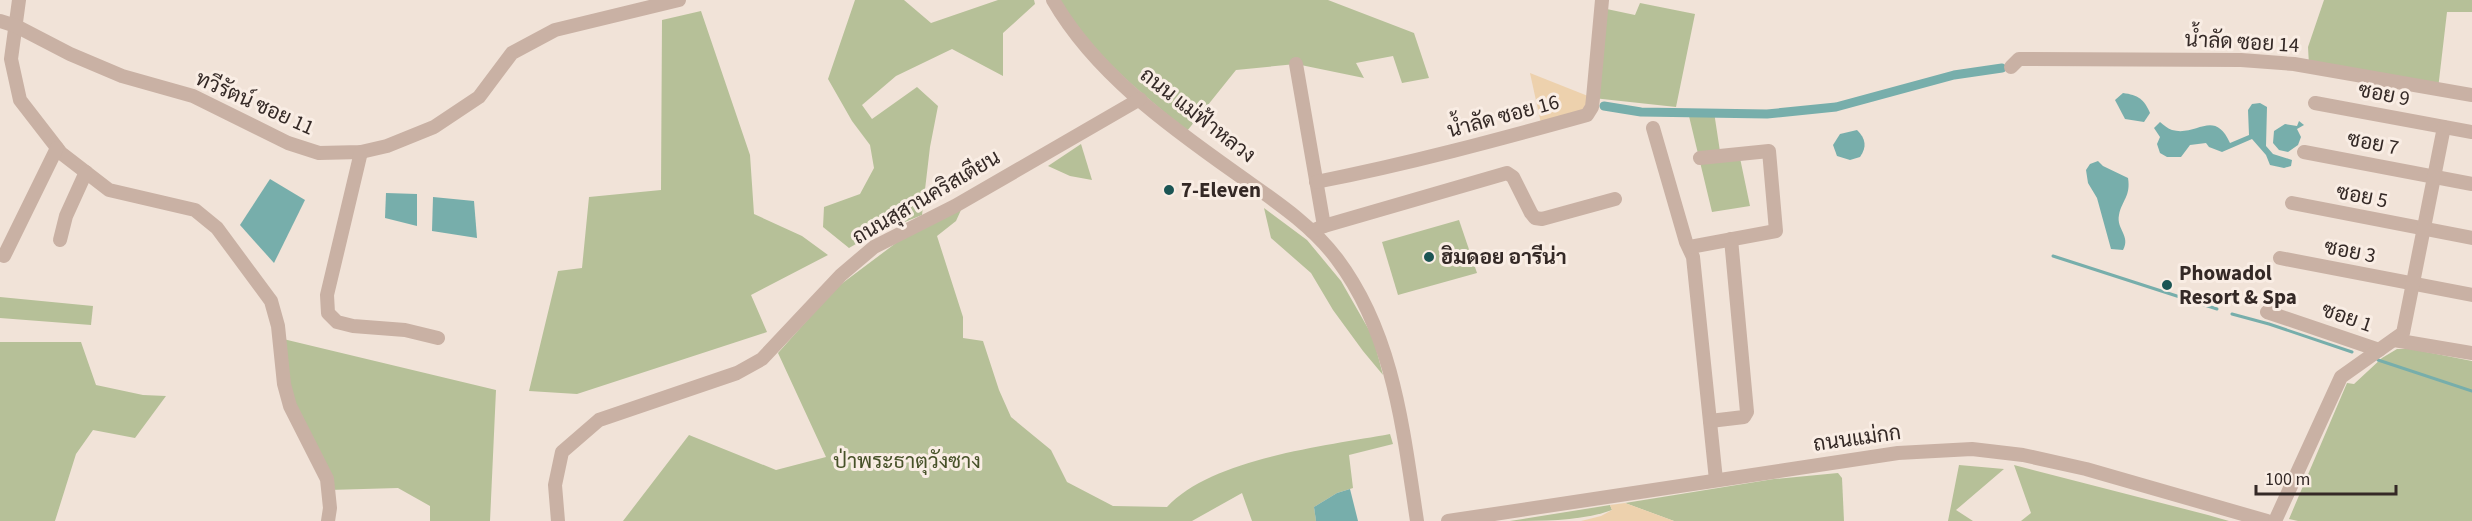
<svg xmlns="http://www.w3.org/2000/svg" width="2472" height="521" viewBox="0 0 2472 521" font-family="'Source Sans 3',Sarabun,sans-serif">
<rect width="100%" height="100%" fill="#f1e3d8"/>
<g fill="#b6c098">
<polygon points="855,0 904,0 931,23 998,0 1034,0 1035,4 1003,33 1003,76 952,49 896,76 862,105 872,119 917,87 938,106 930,147 922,215 868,237 849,248 823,227 824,207 860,194 874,168 870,145 852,121 828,79"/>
<path d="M1060 0H1328L1414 33 1429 78 1402 83 1393 56 1356 63 1364 78 1296 64 1236 70 1187 131C1141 92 1089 53 1060 0Z"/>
<polygon points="2324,0 2472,0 2472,12 2447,12 2438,89 2309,65 2308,47"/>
<polygon points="1640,3 1695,14 1676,107 1593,98 1602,8 1635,15"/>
<polygon points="701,11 750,155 754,214 802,236 828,255 751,295 767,332 577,394 529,391 558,271 582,268 589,197 661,190 662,20"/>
<polygon points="1688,112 1714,112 1721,158 1740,158 1750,206 1712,212"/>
<polygon points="1081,144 1092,180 1070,176 1048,166"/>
<polygon points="1264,208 1307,240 1341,281 1373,337 1383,375 1363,351 1333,310 1311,273 1271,238"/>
<path d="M961 210 956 221 937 236 963 317V338L983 341 999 390 1011 417 1051 450 1067 482 1113 506 1167 507C1212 458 1326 446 1390 434L1393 444 1349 455 1353 488 1337 493 1314 507 1316 521H1252L1242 493 1192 521H623L689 435 776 470 826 457 778 353 836 288 900 240Z"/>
<polygon points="1459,220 1477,273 1398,295 1382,242"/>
<polygon points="0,297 93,306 91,325 0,318"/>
<polygon points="279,338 496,390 490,521 430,521 430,506 398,488 329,490 293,411"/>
<polygon points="0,342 81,342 96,385 143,395 166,396 135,438 93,430 76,454 55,521 0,521"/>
<polygon points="2397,349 2411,349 2472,361 2472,521 2298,521 2289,519 2347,383 2354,384 2382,358"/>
<polygon points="1959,465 2004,469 1956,510 1973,521 1948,521"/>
<polygon points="2014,465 2208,515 2229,521 2021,521 2031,513"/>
<polygon points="1838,473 1842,478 1844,521 1674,521 1625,503 1774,479"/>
<path d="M1610 505 1612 510C1582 521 1543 521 1510 521Z"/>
</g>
<g fill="#edd1ad">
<polygon points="1530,73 1593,98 1592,107 1542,128"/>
<polygon points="1625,503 1674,521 1581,521 1601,516 1612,510 1610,505"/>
</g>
<g fill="#77aeab">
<path d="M2123 93C2138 95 2144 99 2150 113L2144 122 2125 119 2115 100Z"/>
<path d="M2260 103 2267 107 2266 146 2273 154 2292 160 2291 166 2284 168 2270 165 2266 155 2252 139 2222 152 2209 147 2206 143 2190 145 2181 157H2167L2160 153 2157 144 2160 137 2154 128 2160 122C2164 125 2168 129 2172 130 2197 137 2214 108 2230 143L2249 135 2248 110 2252 104Z"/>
<polygon points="2299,121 2304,125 2297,129 2301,137 2298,145 2288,152 2279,150 2273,143 2274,131 2285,124 2297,126"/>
<path d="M1857 130C1866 139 1867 147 1860 157L1850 160 1837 156 1833 145 1840 134Z"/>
<path d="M2098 161 2103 166 2128 178C2131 196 2122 200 2119 215 2116 229 2131 236 2123 250L2111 249 2097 198 2088 183 2086 170 2090 164Z"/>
<polygon points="270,179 305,200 274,263 240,225"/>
<polygon points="386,193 417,194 417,226 385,218"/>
<polygon points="433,197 474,201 477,238 432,231"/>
<polygon points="1350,489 1358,521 1316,521 1314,507 1337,493"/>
</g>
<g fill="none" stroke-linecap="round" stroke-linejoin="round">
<g stroke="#77aeab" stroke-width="3">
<polyline points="2053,256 2217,309"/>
<polyline points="2232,314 2269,324 2352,352"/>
<polyline points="2378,360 2472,391"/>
</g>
<polyline stroke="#77aeab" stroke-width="9" points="1604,106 1641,112 1767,114 1836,107 1954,75 2002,68"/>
<g stroke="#c9b1a4" stroke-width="14">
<polyline points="19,0 11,59 20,100 61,153 109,190 195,210 217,228 271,301 278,326 284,384 290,406 327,479 330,508 328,521"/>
<path d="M1053 0C1095 73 1169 126 1237 174 1272 199 1311 224 1337 259 1394 335 1403 430 1417 521"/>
<polyline points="0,21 16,26 70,54 122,76 193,96 288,143 319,153 361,152 387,146 434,127 479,97 512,53 555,30 679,0"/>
<polyline points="1296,64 1324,226"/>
<polyline points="2011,67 2019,59 2241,60 2294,64 2472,95"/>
<polyline points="2315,103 2472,132"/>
<polyline points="1653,128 1686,242 1693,257 1716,480"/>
<polyline points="361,152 327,295 328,313 337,322 353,326 405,330 438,338"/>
<polyline points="2304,152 2472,184"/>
<path d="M1316 182C1408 164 1497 140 1587 115L1592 107 1593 98 1602 0"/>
<polyline points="2292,203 2472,238"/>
<polyline points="1312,231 1324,226 1507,173 1513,177 1531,213 1535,218 1542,219 1615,199"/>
<polyline points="60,240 66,216 86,172"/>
<polyline points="1690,247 1776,231 1769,151 1700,158"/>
<polyline points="4,256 57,148"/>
<polyline points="2280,258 2472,295"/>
<polyline points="2267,312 2379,350"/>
<polyline points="2394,340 2472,353"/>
<polyline points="1710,421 1744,417 1747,412 1731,239"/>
<polyline points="558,521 555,485 562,452 599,420 737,373 762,359 841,275 874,247 955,206 1140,99"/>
<polyline points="1448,521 1898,453 1972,449 2023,455 2086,469 2267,521"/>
<polyline points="2275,521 2341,377 2403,333 2444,127"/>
</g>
</g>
<g fill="#1b5554" stroke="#f9ede4" stroke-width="2">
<circle cx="1169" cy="190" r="6"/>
<circle cx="1429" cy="257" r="6"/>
<circle cx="2167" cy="285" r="6"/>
</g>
<g text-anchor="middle" stroke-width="6" stroke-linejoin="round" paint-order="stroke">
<g font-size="21" fill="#342926" stroke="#f9ede4">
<text transform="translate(2242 42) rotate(3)" y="7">น้ำลัด ซอย 14</text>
<text transform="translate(2384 94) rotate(11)" y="7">ซอย 9</text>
<text transform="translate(255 103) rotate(24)" y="7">ทวีรัตน์ ซอย 11</text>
<text transform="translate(1198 115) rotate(38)" y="7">ถนน แม่ฟ้าหลวง</text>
<text transform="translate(1503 116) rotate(-15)" y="7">น้ำลัด ซอย 16</text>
<text transform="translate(2373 143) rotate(11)" y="7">ซอย 7</text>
<text transform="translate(2362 196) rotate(11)" y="7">ซอย 5</text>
<text transform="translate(926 197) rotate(-30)" y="7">ถนนสุสานคริสเตียน</text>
<text transform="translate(2350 251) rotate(11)" y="7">ซอย 3</text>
<text transform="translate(2347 317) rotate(19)" y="7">ซอย 1</text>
<text transform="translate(1857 438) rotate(-8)" y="7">ถนนแม่กก</text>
</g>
<g font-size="21" font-weight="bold" fill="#342926" stroke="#f9ede4" text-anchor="start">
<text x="1181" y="197">7-Eleven</text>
<text x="1441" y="264">ฮิมดอย อารีน่า</text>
<text x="2179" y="280">Phowadol<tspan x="2179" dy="24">Resort &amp; Spa</tspan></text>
</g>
<g font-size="21" fill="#475229" stroke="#f9ede4">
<text x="907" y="468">ป่าพระธาตุวังซาง</text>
</g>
</g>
<path d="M2256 485v9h140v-9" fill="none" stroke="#342926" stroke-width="3"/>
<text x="2265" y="485" font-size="18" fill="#342926" stroke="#f9ede4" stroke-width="4.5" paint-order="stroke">100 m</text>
</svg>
